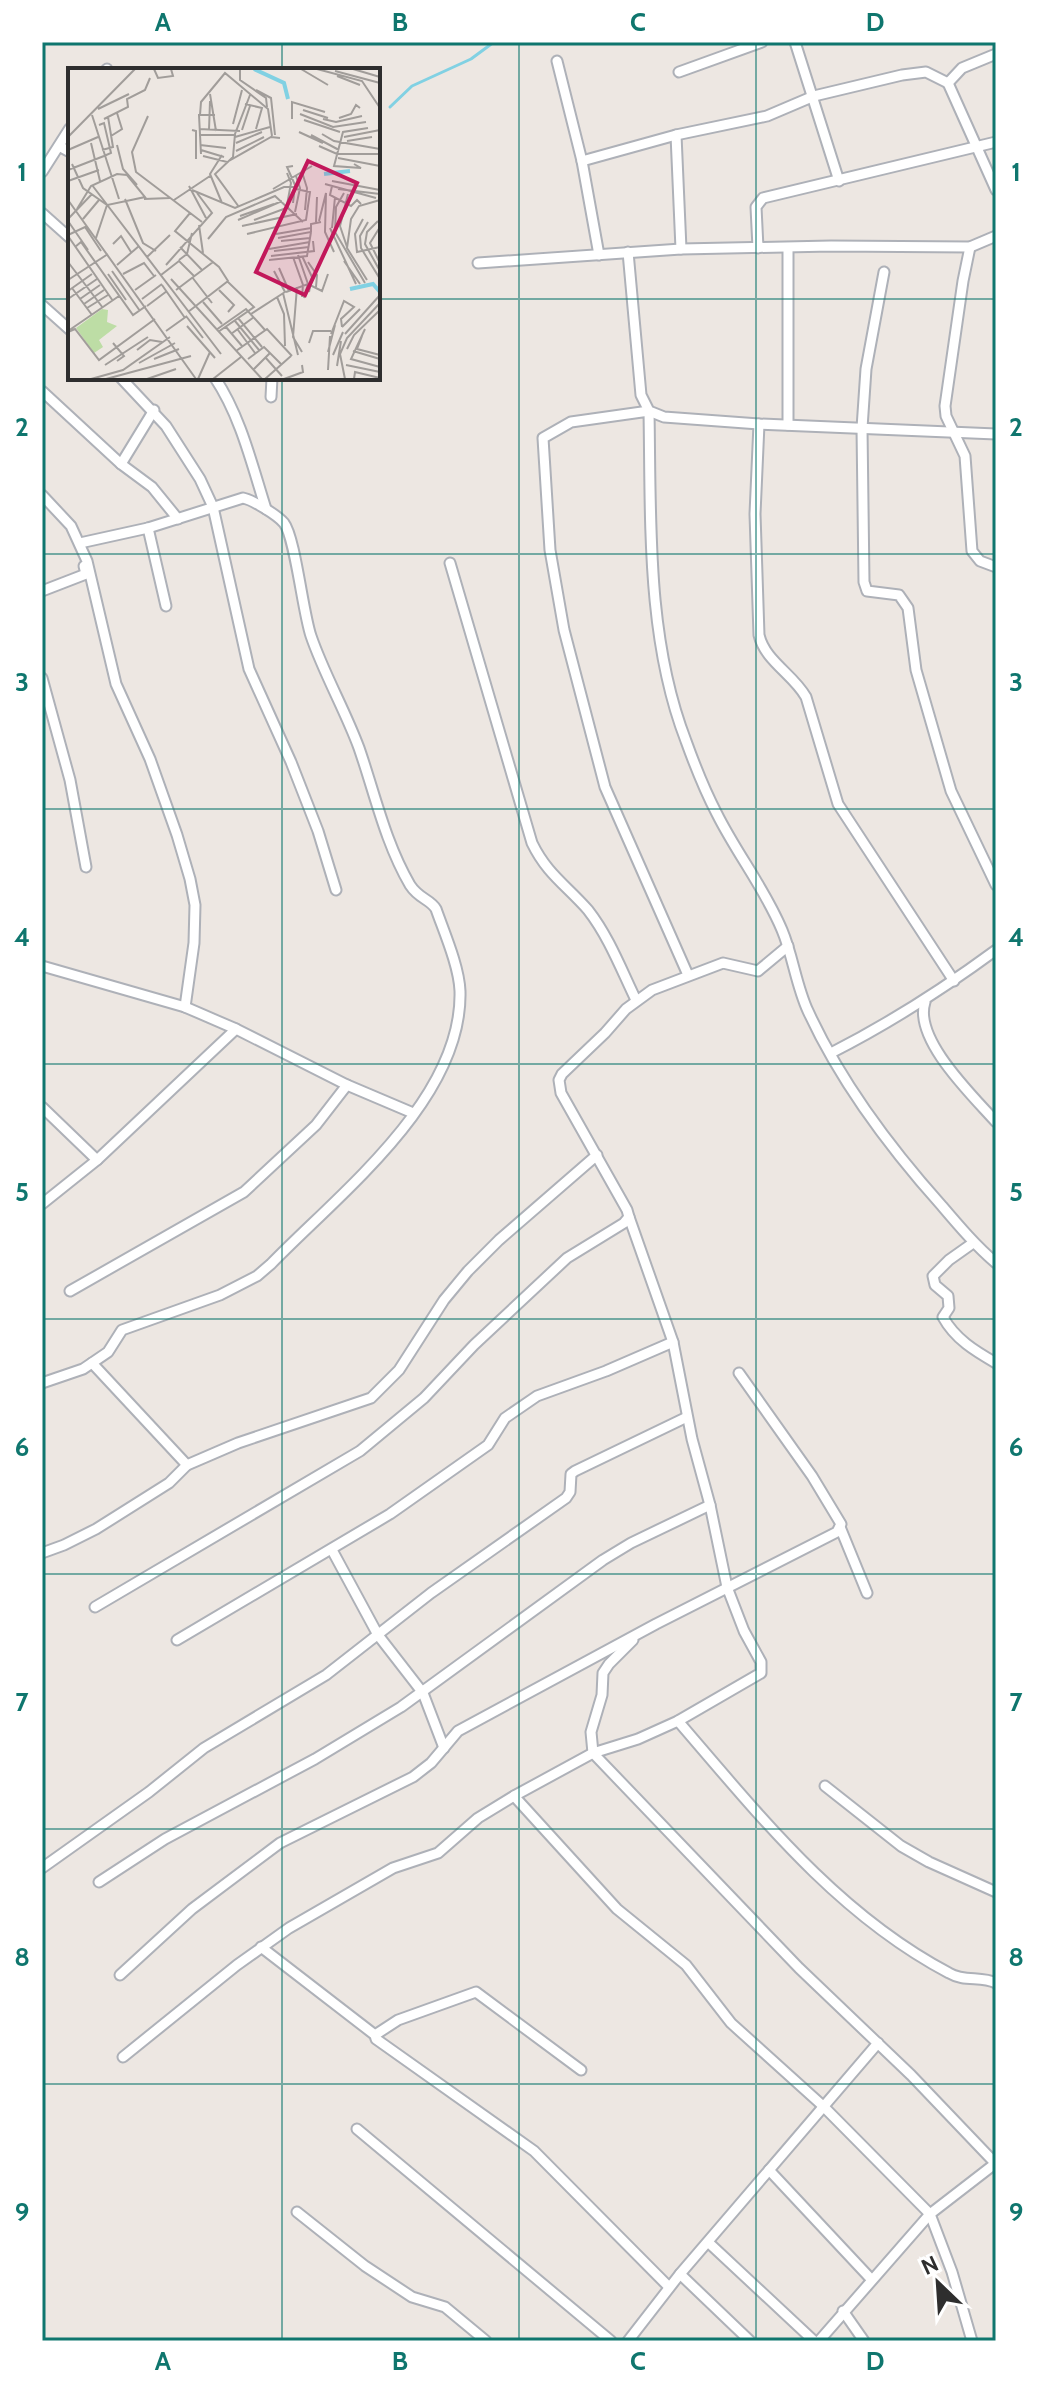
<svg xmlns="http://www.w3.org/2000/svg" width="1038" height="2383" viewBox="0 0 1038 2383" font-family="Cabin,sans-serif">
<rect width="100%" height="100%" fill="#ede7e2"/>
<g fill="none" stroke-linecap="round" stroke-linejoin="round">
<polyline stroke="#81d1e3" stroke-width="3" points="390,107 412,86 471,59 494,42"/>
<defs>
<g id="street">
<polyline points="795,42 839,181"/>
<polyline points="557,61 582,161 599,255"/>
<polyline points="106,70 107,69"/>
<polyline points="679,72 762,42"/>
<polyline points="948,83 996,190"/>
<polyline points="676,135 681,249"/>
<polyline points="59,146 70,152"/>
<polyline points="582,161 676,135 767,116 814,96 902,75 926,72 948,83 962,68 996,54"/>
<polyline points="42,172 70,128"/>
<polyline points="42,213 70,238"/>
<polyline points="970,247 963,281 945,406 946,416 965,456 972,551 980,561 996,567"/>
<polyline points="758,248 756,207 763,198 996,142"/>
<polyline points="788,248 788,425"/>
<polyline points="628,252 641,395 649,411 664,417 759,424 996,434"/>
<polyline points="478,263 681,249 831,246 970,247 996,236"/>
<polyline points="884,272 866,369 862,428 864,582 867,591 899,595 908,608 916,670 951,791 996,885"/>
<polyline points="42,305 70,330"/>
<polyline points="121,378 166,426 200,479 213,507 249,669 291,762 318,831 336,890"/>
<path d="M215 378C241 417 252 465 266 509"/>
<polyline points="42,391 121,464 152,487 178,519"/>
<polyline points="271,397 272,378"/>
<path d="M759 424 755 514 759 635C765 661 793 674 806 697L838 804 954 981"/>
<polyline points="121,464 154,410"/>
<polyline points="42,495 71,526 87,561 116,684 150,759 177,835 190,879 195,905 194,943 185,1007"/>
<polyline points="148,528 166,606"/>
<path d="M450 563 532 843C547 874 566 885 588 910 609 937 621 969 636 1000"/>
<polyline points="42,591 86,574 84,566"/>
<polyline points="42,678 70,780 86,867"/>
<polyline points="42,966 185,1007 236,1029 347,1085 413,1113"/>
<path d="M688 975 605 787 564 630 550 550 543 438 571 422 649 411C651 520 646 638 686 741 695 766 705 791 717 814 737 854 765 889 782 930 793 956 796 985 808 1011 840 1081 891 1149 942 1206 959 1226 976 1246 996 1263"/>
<path d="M925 1002C913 1039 973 1096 996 1122"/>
<path d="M831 1053C890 1023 943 989 996 950"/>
<polyline points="42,1107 97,1160"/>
<polyline points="42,1204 97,1160 236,1029"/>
<path d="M973 1243 949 1260 933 1276 935 1285 948 1296 949 1308 943 1317C955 1339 975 1351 996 1363"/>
<polyline points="70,1291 244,1192 316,1125 347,1085"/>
<polyline points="92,1363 187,1465"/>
<path d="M42 1383 83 1369 108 1352 122 1330 220 1295 257 1276 271 1264C340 1193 463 1099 460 991 459 966 444 932 436 909 430 899 419 899 410 885 385 842 375 794 359 748 345 710 324 674 311 636 303 613 295 537 284 523 277 515 253 500 243 498L148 528 80 543"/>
<polyline points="840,1527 867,1593"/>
<polyline points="332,1550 378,1635 423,1693 444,1748"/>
<polyline points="42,1553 64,1545 96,1529 169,1483 187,1465 238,1443 371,1398 399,1370 444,1300 468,1271 499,1240 597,1155"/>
<polyline points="95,1607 360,1451 424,1398 474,1345 567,1258 624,1223 629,1217 627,1210 561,1093 559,1080 562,1074 605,1033 626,1009 652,990 723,963 758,971 788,946"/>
<polyline points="177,1640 390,1514 488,1445 505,1418 537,1396 606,1371 673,1342"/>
<polyline points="633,1640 609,1664 603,1673 602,1695 591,1732 593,1753 799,1968 911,2075 996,2164"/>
<path d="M678 1721C759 1815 837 1914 949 1973 964 1982 981 1976 996 1983"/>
<polyline points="825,1786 901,1846 929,1862 996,1892"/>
<polyline points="514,1796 617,1909 686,1965 731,2023 823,2106 930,2214 952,2272 972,2341"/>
<polyline points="42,1868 149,1792 204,1748 326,1675 431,1593 566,1498 570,1492 571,1474 575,1471 687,1417"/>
<polyline points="99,1882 165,1839 315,1759 401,1707 603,1560 631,1543 710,1505"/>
<polyline points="261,1947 375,2035"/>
<polyline points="120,1975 192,1909 280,1843 413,1777 431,1763 458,1731 656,1624 837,1532 841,1524 812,1476 739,1373"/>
<polyline points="123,2057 237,1965 289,1928 393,1868 438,1853 478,1818 514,1796 593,1753 638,1739 678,1721 761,1673 761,1662 744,1631 727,1587 710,1505 692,1439 673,1342 629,1217"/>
<polyline points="581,2070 476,1992 398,2020 375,2035 376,2039 534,2151 669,2287"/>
<polyline points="357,2129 611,2341"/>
<polyline points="769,2170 871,2279"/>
<polyline points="297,2212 365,2266 412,2297 445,2307 486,2341"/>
<polyline points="709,2243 814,2341"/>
<polyline points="680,2274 750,2341"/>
<polyline points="843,2311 864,2341"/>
<polyline points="628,2341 680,2274 878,2043"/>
<polyline points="819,2341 930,2214 996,2163"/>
</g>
</defs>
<use href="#street" stroke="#aeb1b8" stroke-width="13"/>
<use href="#street" stroke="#fff" stroke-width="9"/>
</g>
<path fill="none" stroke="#0f766e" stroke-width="2" stroke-opacity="0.55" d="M282 42V70M519 42V2341M756 42V2341M42 299H70M378 299H996M282 378V2341M42 554H996M42 809H996M42 1064H996M42 1319H996M42 1574H996M42 1829H996M42 2084H996"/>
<g transform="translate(68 68)">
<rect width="312" height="312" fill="#ede7e2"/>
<path d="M34 241 40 242 39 254 49 258 31 272 35 279 26 285 8 260Z" fill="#bddda5"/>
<path fill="none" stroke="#81d1e3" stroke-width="4" d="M186 1 216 15 220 31M256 106 282 103M282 221 305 216 312 224"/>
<path fill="none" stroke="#a19d9a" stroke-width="2" d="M86 1 90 10 105 8 103 1M233 1 260 17M249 1 294 13 312 40M285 1 312 9M172 2V12L198 30 199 39M267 3 312 15M269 8 292 17M188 22 203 30 207 67M142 26 148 63M177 36 194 40 188 61M30 41 61 26M235 42 260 50M232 46 265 59 298 54M24 47 51 131M132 47 133 34 157 5 200 41 204 68M80 48 64 84 68 104 134 154M271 50 283 46 288 37 292 40M36 51 60 39 59 31 77 22 82 10M224 51V34L257 44M255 51 268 54 294 48M236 52 272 64M165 56 174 22M31 57 36 55 43 85 36 88M131 61 172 63M124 62 128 63V91M141 62 142 33M174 62 182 38M231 64 255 75M254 66 266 73 312 81M131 67H167M243 67 271 82M43 68 54 61 49 45M0 69 67 1M167 69 202 59M276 69 312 62M279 73 304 69M23 75 32 113M168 75 194 64M49 77 55 101 69 117M132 77 158 80M251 78 269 86H312M0 82 30 69M34 82 45 79 40 49M133 82 156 89M168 83 196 69M133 86 131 47H147M154 87 142 106 154 135M135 88 159 94 203 69 212 70M270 90 312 98M4 96 15 120 39 137M286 96 293 100 266 98 275 64 300 60M225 98 219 99 227 117 225 135M0 102 36 88M234 104 239 120 237 142M219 105 223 115 219 137M0 113 31 102M264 113 312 122M257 116 308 130M24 117 153 286M121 118 138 150M264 118 262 127 283 138 289 132 293 136M205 121 244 98M270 121 312 126M124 122 167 140 216 119H228M276 125 268 139 267 164 297 215M57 131 75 175 88 183M76 131 102 130M0 132 128 311M106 132 142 108M171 139 147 106 165 89 167 66 182 27M9 141 23 118 49 106 59 107 77 129 39 137 28 170M227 144 232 120 228 108M172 148 206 136M0 151 24 126M15 151 31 132M295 151 287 166 289 184 312 179M170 152 214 133M186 152 221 139M0 153 20 182M251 153 258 125 257 164 266 184M310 153 299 164 297 176 312 203M248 154 249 129M300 154 292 168 293 180 312 211M131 157 135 185M174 158 229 146M312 159 302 175 312 195M262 160 288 216M264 160 267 129M179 166 238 152 242 124 228 121M208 166 243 160M0 167 17 159 33 183M0 168 45 233M210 170 243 164V156L253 154M140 171 158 149 207 128 235 154M213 173 242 170M45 176 53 168 63 184M7 179 13 174 65 247 78 238M112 179 134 202M279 179 272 158 280 126M201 181 242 174M206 183 241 179M230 187 240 216 236 230M203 188 246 183 245 173M234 188 244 209 241 224M79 189 102 167M225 189 235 217 234 229M111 192 119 186 124 165M201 192 239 188 243 164M276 193 292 216M0 194 35 240M240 194 249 207 248 219M49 197 71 178M98 197 144 145 129 125M211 200 221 223M44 203 72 243M40 206 58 232M55 206 76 195 86 208M93 207 111 193 126 208M124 209 144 235M103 211 194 311M0 212 40 186M299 212 279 180 283 151 291 138 312 132M94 217 117 250M229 219 225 269 234 284M4 220 24 247M67 222 88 207M108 222 145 194M151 222 166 237 160 244M0 223 24 206M218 224 240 216 254 223 260 206M215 225 230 287M209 229 216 246 217 278M0 231 29 211M12 231 32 217M74 231 94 216M135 234 154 256M16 236 36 222M79 238 99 223M19 240 40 227M120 244 160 213 151 199 107 163 122 145M183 246 217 224 206 203M118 248 135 270M170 250 194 279M167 253 191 282M119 258 147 290M158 259 174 278M274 259 292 241M297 261 283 291 312 299M148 262 178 241 197 262M170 262 187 285M0 263 51 228M98 263 119 248M0 264 7 261 31 292 87 251M150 264 186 239 160 214M163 266 186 249M263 266 276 233 286 239 273 251 274 259M277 266 312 227M294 268 289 281 312 287M45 275 56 288 49 293M241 275 245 263H263M279 281 286 267 312 242M69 282 82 272 94 274M168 283 199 261 224 288M285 283 312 291M260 284 267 257M265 287 275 264M197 289 214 308M86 291 111 281M180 291 196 279 213 296M71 295 107 275M37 297 80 269M278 297 312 304M269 298 273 273M185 302 202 285M260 302 262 268M23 311 55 302 102 269M38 311 123 288M79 311 108 301M130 311 142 284M145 311 173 289M197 311 223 288M216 311 235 304 234 297M277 311 272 286 279 270 312 235M286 311 287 304 312 310"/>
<path fill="#c2185b" fill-opacity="0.15" stroke="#c2185b" stroke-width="4" d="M240 93 289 115 237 227 188 204Z"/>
<rect width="312" height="312" fill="none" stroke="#2e2e2e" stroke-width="4"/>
</g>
<rect width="1038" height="2383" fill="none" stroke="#ffffff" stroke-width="88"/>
<g transform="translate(938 2283) rotate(335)" stroke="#ffffff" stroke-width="6" paint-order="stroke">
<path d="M0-6L14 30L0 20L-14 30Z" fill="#2e2e2e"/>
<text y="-12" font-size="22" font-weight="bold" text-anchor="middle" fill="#2e2e2e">N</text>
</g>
<rect x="44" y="44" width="950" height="2295" fill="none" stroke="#0f766e" stroke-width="3"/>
<g font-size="26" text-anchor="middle" font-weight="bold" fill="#0f766e">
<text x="163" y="31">A</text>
<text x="400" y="31">B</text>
<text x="638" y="31">C</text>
<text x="875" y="31">D</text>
<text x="22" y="181">1</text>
<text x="1016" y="181">1</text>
<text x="22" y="436">2</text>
<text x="1016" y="436">2</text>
<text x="22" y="691">3</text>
<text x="1016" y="691">3</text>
<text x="22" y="946">4</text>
<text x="1016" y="946">4</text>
<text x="22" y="1201">5</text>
<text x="1016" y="1201">5</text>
<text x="22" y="1456">6</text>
<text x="1016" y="1456">6</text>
<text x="22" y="1711">7</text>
<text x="1016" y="1711">7</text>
<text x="22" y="1966">8</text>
<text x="1016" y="1966">8</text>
<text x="22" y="2221">9</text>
<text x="1016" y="2221">9</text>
<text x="163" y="2370">A</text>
<text x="400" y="2370">B</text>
<text x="638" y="2370">C</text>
<text x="875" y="2370">D</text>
</g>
</svg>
